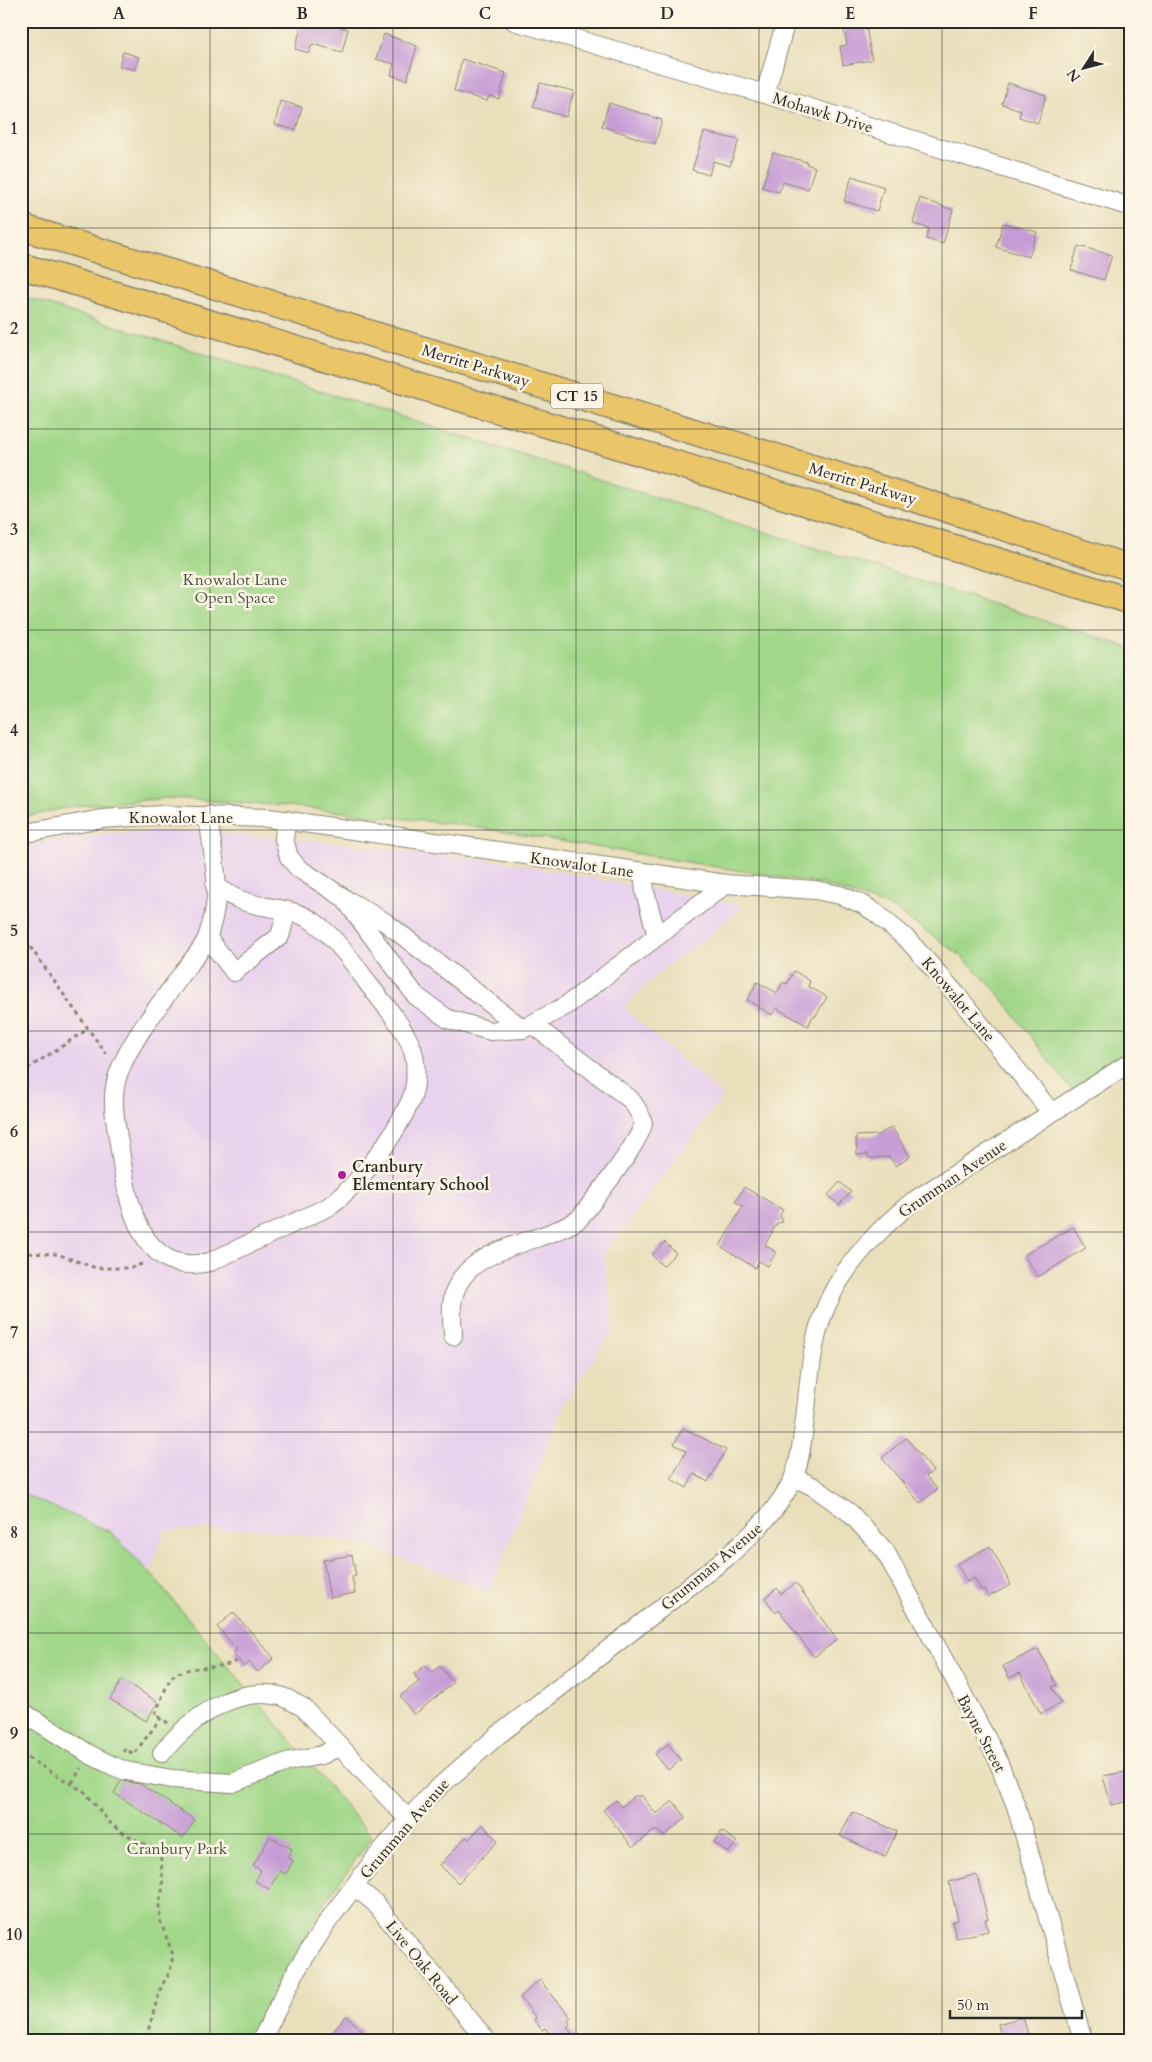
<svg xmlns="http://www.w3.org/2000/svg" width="1152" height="2062" viewBox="0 0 1152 2062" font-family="Cardo,serif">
<rect width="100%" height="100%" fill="#fcf5e5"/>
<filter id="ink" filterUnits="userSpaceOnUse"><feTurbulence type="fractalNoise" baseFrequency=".02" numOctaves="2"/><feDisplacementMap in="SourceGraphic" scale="10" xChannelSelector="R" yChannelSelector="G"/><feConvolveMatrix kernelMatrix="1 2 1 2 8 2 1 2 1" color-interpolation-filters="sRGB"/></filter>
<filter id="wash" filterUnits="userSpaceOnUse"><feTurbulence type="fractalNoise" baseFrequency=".0096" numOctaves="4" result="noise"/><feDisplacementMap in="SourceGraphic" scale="20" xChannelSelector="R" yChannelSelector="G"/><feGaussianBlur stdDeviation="1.12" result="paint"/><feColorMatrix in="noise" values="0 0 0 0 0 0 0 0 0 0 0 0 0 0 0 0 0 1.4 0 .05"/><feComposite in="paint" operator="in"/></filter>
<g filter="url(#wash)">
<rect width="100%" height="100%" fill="#e9dfbb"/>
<polygon fill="#e9d2ed" points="191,831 307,840 511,863 744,906 702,942 663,968 623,1008 723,1096 604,1254 614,1329 564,1403 490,1591 358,1542 259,1529 164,1530 150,1573 111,1532 21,1493 21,849 47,841 110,833"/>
<g fill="#a1d789" stroke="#66815a">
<polygon points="21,296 1131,648 1131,1066 1076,1096 997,992 959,954 892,908 821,884 462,825 287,806 169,798 74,806 21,818"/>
<polygon points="21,1493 111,1532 150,1573 372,1837 323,1905 251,2041 21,2041"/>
</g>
<g id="blocks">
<g fill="#c69cd6">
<polygon points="303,21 322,21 348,29 342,52 312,44 309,53 295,49"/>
<polygon points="865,21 872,60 843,65 840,46 847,45 843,24"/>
<polygon points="384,34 417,46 407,80 391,75 394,64 376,59"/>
<polygon points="123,52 139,57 135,70 119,66"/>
<polygon points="462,59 506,73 499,99 489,96 487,101 454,91"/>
<polygon points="540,83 574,91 566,117 533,107"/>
<polygon points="1008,83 1046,95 1038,123 1019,117 1021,110 1002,104"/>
<polygon points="280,101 302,107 296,130 275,125"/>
<polygon points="609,103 662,120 655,144 602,126"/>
<polygon points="704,132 739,140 730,166 713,161 709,175 692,170"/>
<polygon points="773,153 807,162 806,164 815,167 808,189 782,182 779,192 762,187"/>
<polygon points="852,176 884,187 877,211 844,201"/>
<polygon points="920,198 953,210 943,244 926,239 929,228 913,224"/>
<polygon points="1003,223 1037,232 1029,257 996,247"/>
<polygon points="1078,246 1112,255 1104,280 1071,270"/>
<polygon points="794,971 810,981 808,986 827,997 815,1017 813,1016 808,1026 776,1008 772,1015 747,1000 757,982 777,993 783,982 787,984"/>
<polygon points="892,1127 910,1157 896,1166 889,1157 868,1158 868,1154 857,1155 856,1136 878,1135"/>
<polygon points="840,1182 851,1192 839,1205 828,1195"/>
<polygon points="744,1187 783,1210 780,1215 783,1222 777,1223 765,1245 776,1252 768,1266 759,1261 755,1268 720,1246 743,1206 735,1202"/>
<polygon points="1073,1227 1086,1248 1038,1277 1024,1255"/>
<polygon points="665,1242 676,1253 663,1266 652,1255"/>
<polygon points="683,1428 726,1450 708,1482 694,1474 687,1488 671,1479 686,1451 674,1444"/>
<polygon points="906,1438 933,1471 926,1476 937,1489 920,1503 882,1458"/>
<polygon points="990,1546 1011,1585 988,1597 984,1589 981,1590 974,1578 967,1582 957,1564"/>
<polygon points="352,1555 356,1576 352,1577 355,1593 330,1598 323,1560"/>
<polygon points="796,1583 837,1640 814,1657 779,1610 776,1613 765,1598 777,1588 781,1594"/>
<polygon points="233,1612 274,1658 258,1672 249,1662 244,1667 233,1654 237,1649 217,1627"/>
<polygon points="1038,1649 1057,1685 1052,1687 1061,1703 1041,1714 1020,1673 1009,1678 1003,1666"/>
<polygon points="426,1665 431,1673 440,1666 453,1683 414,1715 400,1696 419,1682 414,1674"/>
<polygon points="122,1680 158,1702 146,1721 110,1699"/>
<polygon points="668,1744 681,1760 668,1770 655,1754"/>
<polygon points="1131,1771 1131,1801 1111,1805 1103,1776"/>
<polygon points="121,1781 140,1784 195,1820 183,1838 114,1793"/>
<polygon points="636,1795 638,1797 641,1795 656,1814 673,1801 686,1818 664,1836 655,1830 633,1847 603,1810 616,1800 621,1807"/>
<polygon points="852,1812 897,1831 885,1857 840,1836"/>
<polygon points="483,1825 498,1841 458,1883 440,1865 466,1837 469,1839"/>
<polygon points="722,1831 737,1842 728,1853 714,1842"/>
<polygon points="270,1837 292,1849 287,1857 293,1861 286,1874 280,1871 269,1889 255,1881 261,1870 253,1866"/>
<polygon points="974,1875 977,1876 988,1919 985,1919 988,1931 956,1938 952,1922 958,1920 949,1882"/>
<polygon points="540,1980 571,2018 568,2021 570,2024 567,2027 578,2041 555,2041 545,2028 542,2030 534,2020 536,2018 520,1997"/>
<polygon points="346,2016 363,2031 355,2041 325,2041"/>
<polygon points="1023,2017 1030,2041 1002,2041 998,2024"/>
</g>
</g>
</g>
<g filter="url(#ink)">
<use href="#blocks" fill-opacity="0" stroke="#8a8573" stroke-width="1"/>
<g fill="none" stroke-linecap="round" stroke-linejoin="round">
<defs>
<g id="minor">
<polyline points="514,21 765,94 1131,207"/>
<polyline points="765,94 786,21"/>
<path d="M208 815C210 837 219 878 216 898 215 910 212 924 208 935 205 946 194 958 187 967 164 1000 134 1034 119 1072 109 1097 116 1124 120 1150 127 1201 140 1278 210 1262L328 1207C361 1183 394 1137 411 1100 417 1084 417 1063 412 1048 403 1025 384 1004 369 985 356 966 333 935 314 922 292 906 262 910 238 899 230 896 223 890 215 886"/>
<polyline points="286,820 284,839 289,857 298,868 344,898 416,996 448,1019 491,1031 523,1029 567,1005 726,884"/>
<polyline points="21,834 102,819 162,815 269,818 726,884 815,890 840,895 862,904 876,913 908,940 956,994 1051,1112"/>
<polyline points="643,872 645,892 657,936"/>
<polyline points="351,902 385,922 523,1029"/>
<polyline points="208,938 234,972 280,936 287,911"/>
<path d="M453 1336C453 1326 451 1315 452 1305 457 1245 541 1246 579 1219 591 1204 644 1137 643 1123 641 1113 635 1106 630 1099L533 1025"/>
<polyline points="794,1477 814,1487 850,1513 885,1551 996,1756 1016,1806 1083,2041"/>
<polyline points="21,1711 89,1754 113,1766 126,1771 172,1779 232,1783 290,1761 322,1755 340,1746"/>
<path d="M162 1753C190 1719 234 1685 280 1696 288 1698 296 1704 304 1708L408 1819"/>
<polyline points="354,1886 375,1903 487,2041"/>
<path d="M261 2041 297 1969 328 1921 377 1856 429 1796 497 1736 727 1557C753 1533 778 1511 793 1479 799 1466 801 1449 803 1434 809 1393 809 1346 826 1307 843 1265 878 1230 912 1202L1131 1062"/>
</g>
<g id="highway">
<polyline points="21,227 915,499 1131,568"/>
<polyline points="21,266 1131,601"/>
</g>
</defs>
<use href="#minor" stroke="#8a8573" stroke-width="20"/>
<use href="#highway" stroke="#8a8573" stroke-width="28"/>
<g stroke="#8a8573" stroke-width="3" stroke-dasharray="4 4" stroke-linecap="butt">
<polyline points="21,934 106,1054"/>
<polyline points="21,1073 88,1029"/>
<polyline points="21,1253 57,1254 96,1268 130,1268 145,1263"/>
<path d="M168 1723 155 1714C158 1708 168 1681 171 1678 189 1662 219 1672 238 1660"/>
<polyline points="123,1752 125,1749 134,1754 161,1718"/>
<polyline points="21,1754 85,1792 109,1822 120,1831 157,1851 161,1859 163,1887 159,1905 160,1920 173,1955 170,1972 161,1987 145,2041"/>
<polyline points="72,1783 81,1768"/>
</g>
<use href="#minor" stroke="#fff" stroke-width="18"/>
<use href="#highway" stroke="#ebc669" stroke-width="25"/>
</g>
</g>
<path fill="none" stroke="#2b2b2b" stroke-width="1" stroke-opacity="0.55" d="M210 21V2041M393 21V2041M576 21V2041M759 21V2041M942 21V2041M21 228H1131M21 429H1131M21 630H1131M21 830H1131M21 1031H1131M21 1232H1131M21 1432H1131M21 1633H1131M21 1834H1131"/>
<circle fill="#b5179e" stroke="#fcf5e5" stroke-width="2" cx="342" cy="1175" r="5"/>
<g text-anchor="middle" stroke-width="5" stroke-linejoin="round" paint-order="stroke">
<rect fill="#fcf5e5" stroke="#6a6863" stroke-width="1" x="551" y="383.5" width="52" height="25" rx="4"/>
<g font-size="15" font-weight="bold" fill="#2b2b2b">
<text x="577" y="401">CT 15</text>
</g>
<g font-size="16" fill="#2b2b2b" stroke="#fcf5e5">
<text transform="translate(823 112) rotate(17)" y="6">Mohawk Drive</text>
<text transform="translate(476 365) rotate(17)" y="6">Merritt Parkway</text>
<text transform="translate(863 483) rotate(17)" y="6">Merritt Parkway</text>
<text x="181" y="823">Knowalot Lane</text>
<text transform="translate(582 864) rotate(8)" y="6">Knowalot Lane</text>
<text transform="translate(959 999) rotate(50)" y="6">Knowalot Lane</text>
<text transform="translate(952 1178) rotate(-34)" y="6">Grumman Avenue</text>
<text transform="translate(711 1566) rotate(-40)" y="6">Grumman Avenue</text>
<text transform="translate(982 1733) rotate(62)" y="6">Bayne Street</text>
<text transform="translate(404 1828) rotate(-49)" y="6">Grumman Avenue</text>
<text transform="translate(422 1962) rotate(51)" y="6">Live Oak Road</text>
</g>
<g font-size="16" fill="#485642" stroke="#fcf5e5">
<text x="235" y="585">Knowalot Lane<tspan x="235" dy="18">Open Space</tspan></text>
<text x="177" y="1854">Cranbury Park</text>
</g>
<g font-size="16" font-weight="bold" fill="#2b2b2b" stroke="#fcf5e5" text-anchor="start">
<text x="352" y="1172">Cranbury<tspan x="352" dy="18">Elementary School</tspan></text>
</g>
</g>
<rect width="1152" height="2062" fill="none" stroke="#fcf5e5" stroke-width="55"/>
<g transform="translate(1084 68) rotate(234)" stroke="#fcf5e5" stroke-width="4" paint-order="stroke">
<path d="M0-4L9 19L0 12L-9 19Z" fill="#2b2b2b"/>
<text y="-8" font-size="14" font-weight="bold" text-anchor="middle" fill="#2b2b2b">N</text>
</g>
<path d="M950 2010v8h132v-8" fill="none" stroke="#2b2b2b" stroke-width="2.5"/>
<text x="957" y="2010" font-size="15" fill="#2b2b2b" stroke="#fcf5e5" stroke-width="4" paint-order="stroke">50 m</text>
<rect x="28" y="28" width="1096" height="2006" fill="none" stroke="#2b2b2b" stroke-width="2"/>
<g font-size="16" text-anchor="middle" font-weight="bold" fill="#2b2b2b">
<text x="119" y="19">A</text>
<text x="302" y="19">B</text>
<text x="485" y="19">C</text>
<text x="667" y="19">D</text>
<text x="850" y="19">E</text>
<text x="1033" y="19">F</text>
<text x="14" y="134">1</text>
<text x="14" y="334">2</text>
<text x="14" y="535">3</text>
<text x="14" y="736">4</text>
<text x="14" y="936">5</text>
<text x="14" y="1137">6</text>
<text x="14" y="1338">7</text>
<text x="14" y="1538">8</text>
<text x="14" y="1739">9</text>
<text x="14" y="1940">10</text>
</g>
</svg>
